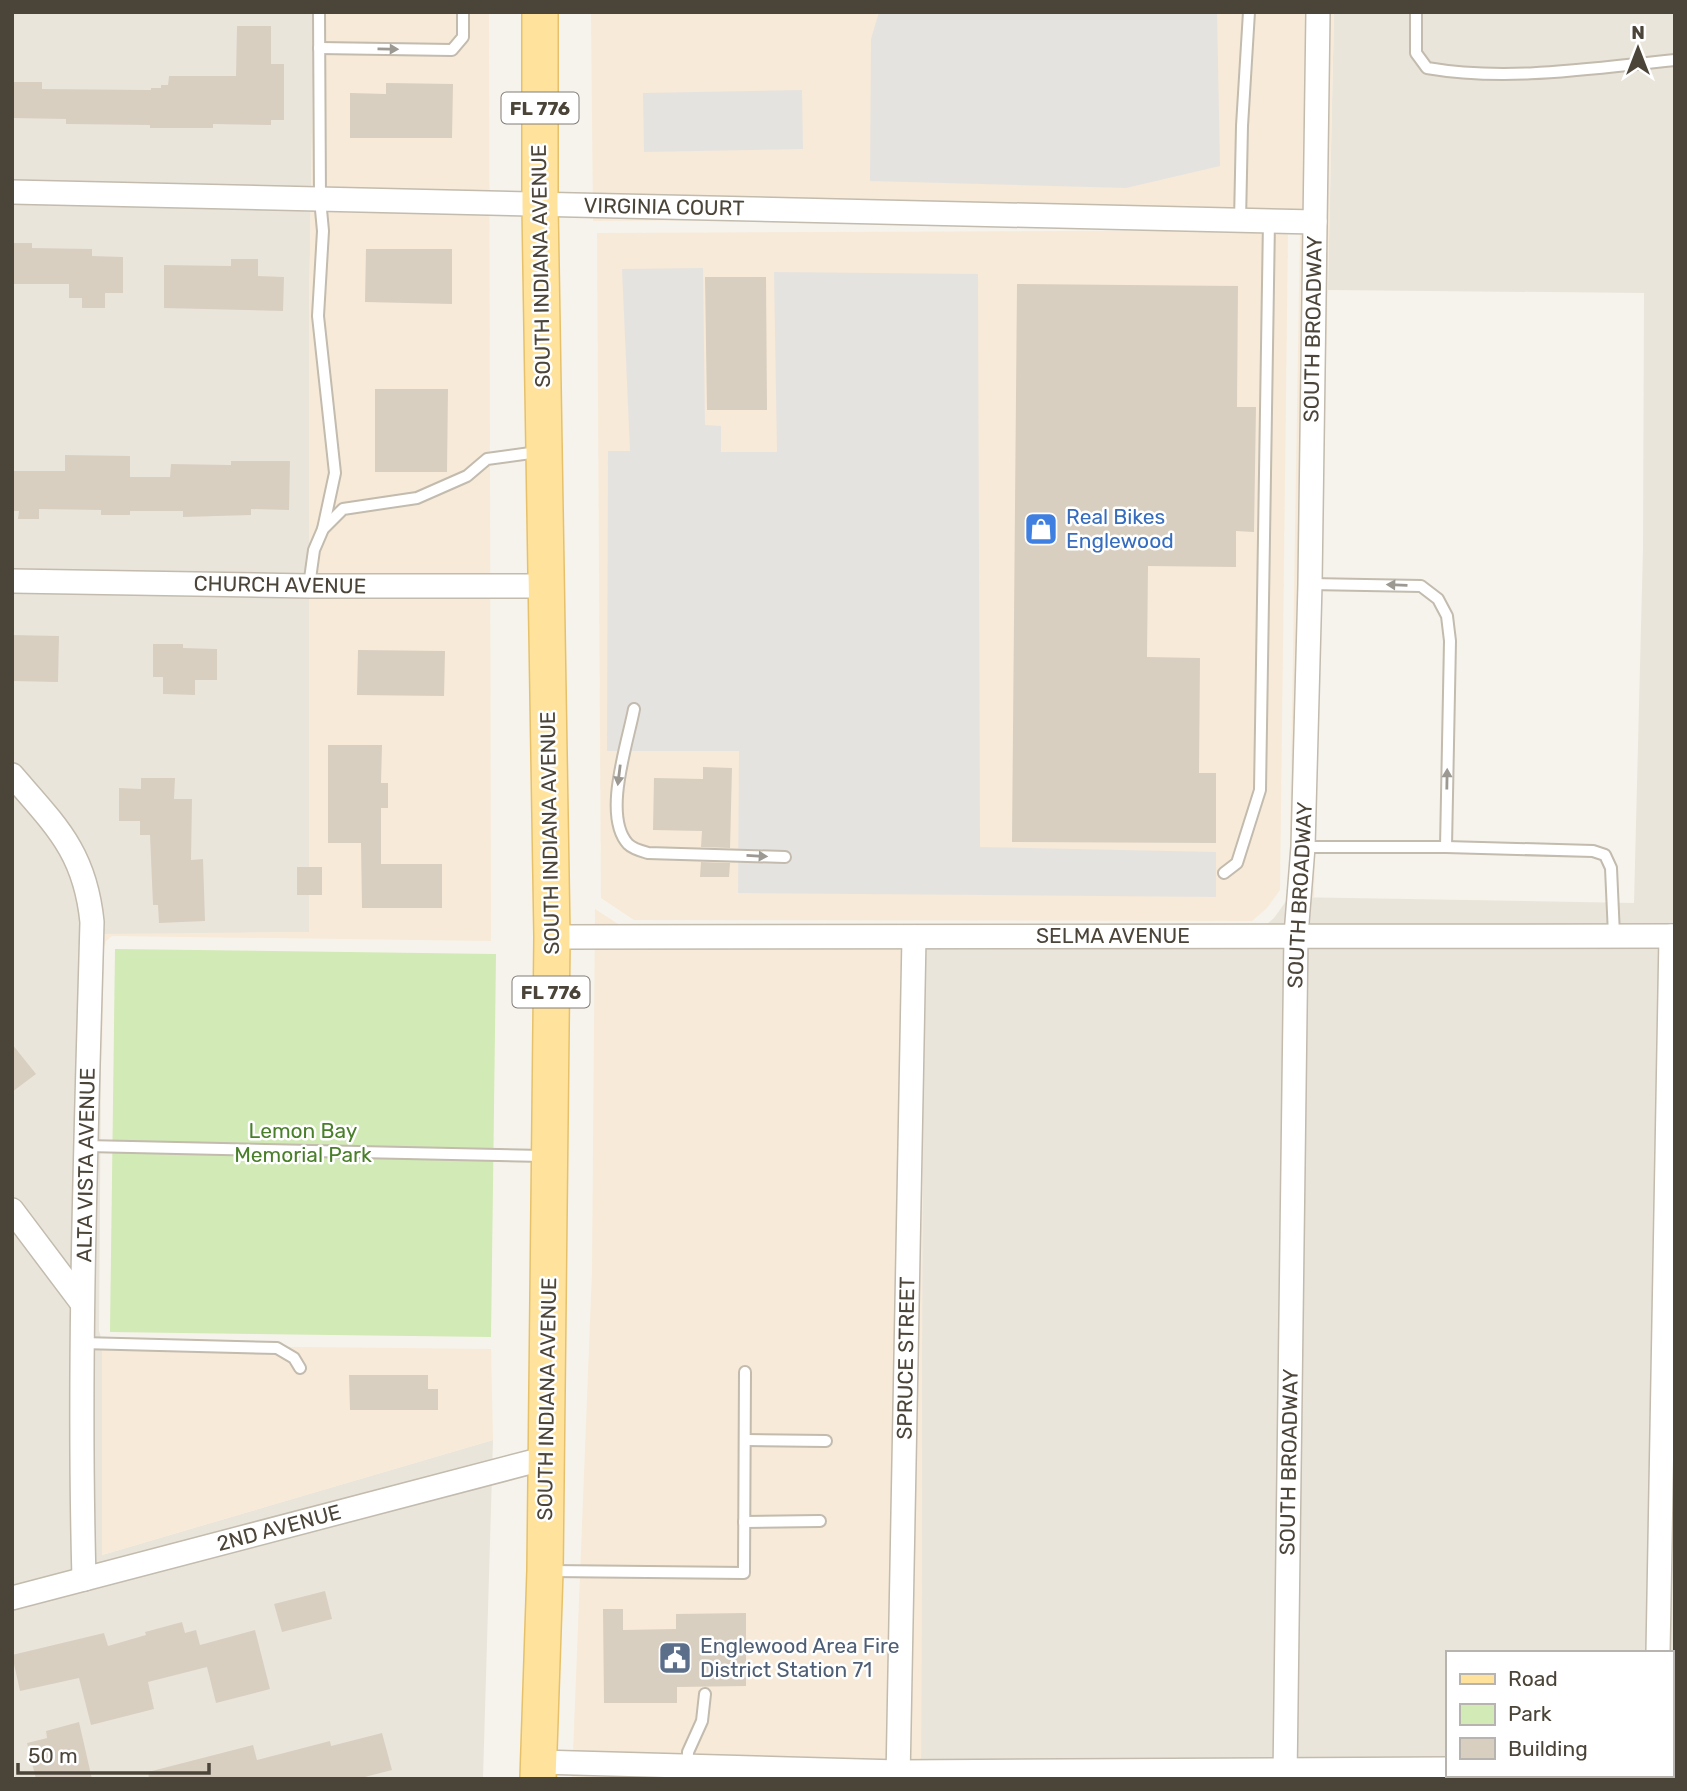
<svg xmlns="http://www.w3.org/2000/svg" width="1687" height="1791" viewBox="0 0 1687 1791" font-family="Rubik,sans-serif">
<rect width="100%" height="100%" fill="#f6f3ec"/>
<g fill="#eae5da" fill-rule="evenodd">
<polygon points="12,12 314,12 309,313 309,932 102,935 99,1331 102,1341 102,1555 493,1440 483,1779 12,1779"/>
<path d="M1334 12H1675V1779H921L923 933 1259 931 1274 918 1289 897 1634 903 1643 548 1644 293 1328 290ZM1447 1653H1671V1775H1447Z"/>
</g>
<g fill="#f7ead8">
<polygon points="314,12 489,12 491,941 112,936 106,941 104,948 102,1057 102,934 309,932 309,313"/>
<polygon points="591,12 1334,12 1314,897 1289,897 1300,230 1288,217 593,221"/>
<polygon points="1288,230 1280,890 1267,908 1252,921 634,920 601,898 597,233"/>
<polygon points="595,909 629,931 923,933 921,1779 572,1779 592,1272"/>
<polygon points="102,1341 110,1345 491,1349 493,1440 102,1555"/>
</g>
<polygon fill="#d2eab5" points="115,949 496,954 491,1337 110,1332"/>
<g fill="#e5e3e0">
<polygon points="879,12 1217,12 1220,166 1126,188 870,181 871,39"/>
<polygon points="802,90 803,149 644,152 643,93"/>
<polygon points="703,268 705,425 721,426 721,452 777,452 774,272 978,274 980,847 1216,852 1216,897 738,893 739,751 607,751 608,451 630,451 622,269"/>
</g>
<g fill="#d8cfc1">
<polygon points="237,26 271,26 271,64 284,64 284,120 271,120 271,125 213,124 213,128 150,128 150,125 66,124 66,119 12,118 12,82 42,82 42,89 151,90 151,88 161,88 161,85 168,85 169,76 236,76"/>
<polygon points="386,83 453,84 452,138 350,138 350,93 386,94"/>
<polygon points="12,243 32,243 32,248 92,249 92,256 123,257 123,293 105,293 105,308 82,308 82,298 69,298 69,284 12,284"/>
<polygon points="366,249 452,249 452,304 365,302"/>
<polygon points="231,259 258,259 258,276 284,277 283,311 164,308 164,265 231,266"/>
<polygon points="705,277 766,277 767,410 707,410"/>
<polygon points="1017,284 1238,286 1237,407 1256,407 1254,532 1236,531 1236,567 1148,566 1147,657 1200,658 1199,773 1216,773 1216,843 1012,842"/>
<polygon points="375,389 448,389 447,472 375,472"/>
<polygon points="65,455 130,456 130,477 170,477 171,464 231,465 231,461 290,461 289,510 251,509 251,515 183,517 183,511 130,511 130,515 101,515 101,510 39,509 39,519 18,519 19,511 12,511 12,471 65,471"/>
<polygon points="12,635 59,636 58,682 12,681"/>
<polygon points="153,644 183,644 183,648 217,649 217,680 195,680 195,695 163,694 163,677 153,677"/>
<polygon points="358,650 445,651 444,696 357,695"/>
<polygon points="328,745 382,745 381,783 388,783 388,808 381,808 381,864 442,864 442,908 362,908 361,843 328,843"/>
<polygon points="703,767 732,768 730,848 701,847 702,831 653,830 654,778 703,779"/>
<polygon points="141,778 175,778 174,799 192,799 191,860 203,859 205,921 159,923 158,905 153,905 150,835 140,835 140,821 119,821 119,788 141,789"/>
<polygon points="701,862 730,863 729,877 700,877"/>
<rect x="297" y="867" width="25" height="28"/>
<polygon points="12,1044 36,1074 12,1092"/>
<polygon points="349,1375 428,1375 428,1389 438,1389 438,1410 350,1410"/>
<polygon points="325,1591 332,1619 282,1632 274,1604"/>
<polygon points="603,1609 623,1609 623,1630 676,1629 676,1614 746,1613 746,1686 677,1687 677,1703 604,1703"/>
<polygon points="182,1622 185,1633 196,1630 200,1645 255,1630 270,1689 216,1703 207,1667 148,1682 154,1709 91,1725 79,1678 20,1691 12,1655 104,1633 108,1646 146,1635 145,1632"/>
<polygon points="79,1722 92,1779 36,1779 27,1743 47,1738 46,1731"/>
<polygon points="382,1733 392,1770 357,1779 149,1779 148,1772 253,1745 257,1760 330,1741 331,1746"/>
</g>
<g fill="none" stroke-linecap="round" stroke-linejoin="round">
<defs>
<g id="lane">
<polyline points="319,12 320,199 323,231 318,316 335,473 323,529"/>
<path d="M1416 12V53L1427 68C1508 82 1594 68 1675 60"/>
<polyline points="319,48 452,50 463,37 463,12"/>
<polyline points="1240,221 1242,126 1249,12"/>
<polyline points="1310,584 1421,586 1438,599 1447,616 1450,641 1446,847"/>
<polyline points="309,586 314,550 323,529 343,509 417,498 467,476 487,459 538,452"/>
<path d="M634 709C628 742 602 816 628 844 633 849 641 851 648 853L785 857"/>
<polyline points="1303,847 1446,847 1593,851 1605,855 1611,868 1614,935"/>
<polyline points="1224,873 1237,863 1260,790 1269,221"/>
<polyline points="86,1146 543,1156"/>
<polyline points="82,1343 277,1348 294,1358 300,1368"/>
<polyline points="745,1440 826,1441"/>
<polyline points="744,1522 820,1521"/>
<polyline points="551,1571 744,1573 745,1372"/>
<polyline points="687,1779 688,1752 702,1721 705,1694"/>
</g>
<g id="street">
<polyline points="12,192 1315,222"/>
<polyline points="12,581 309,586 547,586"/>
<path d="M12 775C56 826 85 852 92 922 86 1141 78 1360 84 1579"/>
<polyline points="552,937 1675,936"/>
<polyline points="12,1210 82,1303"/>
<polyline points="12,1598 546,1458"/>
<polyline points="1658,1653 1671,936"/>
<polyline points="539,1762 898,1772 1447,1769"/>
<polyline points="1671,1769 1675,1769"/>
<polyline points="898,1779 914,937"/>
<polyline points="1285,1779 1296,935 1303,847 1310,584 1318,12"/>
<polyline points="1656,1779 1656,1775"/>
</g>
<polyline id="primary" points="538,1779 545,1571 552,937 540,205 540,12"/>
</defs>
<use href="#lane" stroke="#c2bbae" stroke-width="14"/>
<use href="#street" stroke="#c2bbae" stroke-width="26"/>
<use href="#primary" stroke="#e6c16a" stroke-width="38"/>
<use href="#lane" stroke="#fff" stroke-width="10"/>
<use href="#street" stroke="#fff" stroke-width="23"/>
<use href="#primary" stroke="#ffe39c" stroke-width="35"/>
</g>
<defs><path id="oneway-solid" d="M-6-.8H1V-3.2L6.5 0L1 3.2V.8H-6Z" transform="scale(1.75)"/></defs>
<g fill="#9c9892">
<use href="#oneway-solid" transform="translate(388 49) rotate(1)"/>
<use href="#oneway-solid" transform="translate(1397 585) rotate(-178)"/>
<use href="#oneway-solid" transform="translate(619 775) rotate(97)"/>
<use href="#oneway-solid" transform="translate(1447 779) rotate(-89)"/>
<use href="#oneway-solid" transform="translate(757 856) rotate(3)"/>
</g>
<defs>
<symbol id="shop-square" viewBox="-11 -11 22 22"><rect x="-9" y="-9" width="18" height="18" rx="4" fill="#3f7fe0" stroke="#fff"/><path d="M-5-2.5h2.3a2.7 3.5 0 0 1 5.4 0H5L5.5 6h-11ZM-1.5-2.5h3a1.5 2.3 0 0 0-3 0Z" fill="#fff"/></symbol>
<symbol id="civic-square" viewBox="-11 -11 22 22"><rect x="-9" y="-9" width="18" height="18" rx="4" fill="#5c6f8a" stroke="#fff"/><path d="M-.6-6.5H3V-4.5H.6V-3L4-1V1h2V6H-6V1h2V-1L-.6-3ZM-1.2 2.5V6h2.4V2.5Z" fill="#fff"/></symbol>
</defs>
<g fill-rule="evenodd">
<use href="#shop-square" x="1022" y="510" width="38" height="38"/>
<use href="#civic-square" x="656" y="1639" width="38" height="38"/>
</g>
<g text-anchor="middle" stroke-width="5" stroke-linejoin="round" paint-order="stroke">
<g fill="#fff" stroke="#817c74" stroke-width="2">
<rect x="501.5" y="92.5" width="77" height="31" rx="5"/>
<rect x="512.5" y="976.5" width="77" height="31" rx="5"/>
</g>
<g font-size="19" font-weight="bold" fill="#4b4439">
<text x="540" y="115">FL 776</text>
<text x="551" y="999">FL 776</text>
</g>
<g font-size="21" fill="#4b4439" stroke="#fff">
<text transform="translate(664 207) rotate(1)" y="7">VIRGINIA COURT</text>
<text transform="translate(541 266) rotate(-91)" y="7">SOUTH INDIANA AVENUE</text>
<text transform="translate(1313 329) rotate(-89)" y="7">SOUTH BROADWAY</text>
<text transform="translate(280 585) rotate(1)" y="7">CHURCH AVENUE</text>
<text transform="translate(550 833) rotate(-91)" y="7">SOUTH INDIANA AVENUE</text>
<text transform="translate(1300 895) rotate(-87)" y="7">SOUTH BROADWAY</text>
<text x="1113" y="943">SELMA AVENUE</text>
<text transform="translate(86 1165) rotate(-89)" y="7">ALTA VISTA AVENUE</text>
<text transform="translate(906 1358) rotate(-89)" y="7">SPRUCE STREET</text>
<text transform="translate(547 1399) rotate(-89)" y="7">SOUTH INDIANA AVENUE</text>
<text transform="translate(1289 1462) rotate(-89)" y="7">SOUTH BROADWAY</text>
<text transform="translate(279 1528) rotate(-15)" y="7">2ND AVENUE</text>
</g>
<g font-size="21" fill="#366cbe" stroke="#fff" text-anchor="start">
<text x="1066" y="524">Real Bikes<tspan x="1066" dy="24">Englewood</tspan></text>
</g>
<g font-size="21" fill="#4a7f2a" stroke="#fff">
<text x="303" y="1138">Lemon Bay<tspan x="303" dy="24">Memorial Park</tspan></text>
</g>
<g font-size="21" fill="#4e5e75" stroke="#fff" text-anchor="start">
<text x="700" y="1653">Englewood Area Fire<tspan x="700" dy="24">District Station 71</tspan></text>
</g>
</g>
<rect width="1687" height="1791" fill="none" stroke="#4b4439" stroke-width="28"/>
<rect x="1446" y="1651" width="228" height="126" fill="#ffffff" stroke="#b7b4b0" stroke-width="2"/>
<rect x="1460" y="1674" width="35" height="10" fill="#ffe39c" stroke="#b7b4b0" stroke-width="2"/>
<text x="1508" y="1686" font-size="21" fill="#4b4439">Road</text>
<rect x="1460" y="1704" width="35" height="21" fill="#d2eab5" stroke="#b7b4b0" stroke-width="2"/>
<text x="1508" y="1721" font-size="21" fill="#4b4439">Park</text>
<rect x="1460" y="1738" width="35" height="21" fill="#d8cfc1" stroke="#b7b4b0" stroke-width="2"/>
<text x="1508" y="1756" font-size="21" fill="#4b4439">Building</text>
<g transform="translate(1638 49)" stroke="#ffffff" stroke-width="5" paint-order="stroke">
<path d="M0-5L12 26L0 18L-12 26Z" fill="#4b4439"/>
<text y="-10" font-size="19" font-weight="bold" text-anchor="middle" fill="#4b4439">N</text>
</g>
<path d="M18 1763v10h191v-10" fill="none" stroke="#4b4439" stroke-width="3.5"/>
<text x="28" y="1763" font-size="21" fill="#4b4439" stroke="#ffffff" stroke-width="5" paint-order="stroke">50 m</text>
</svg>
